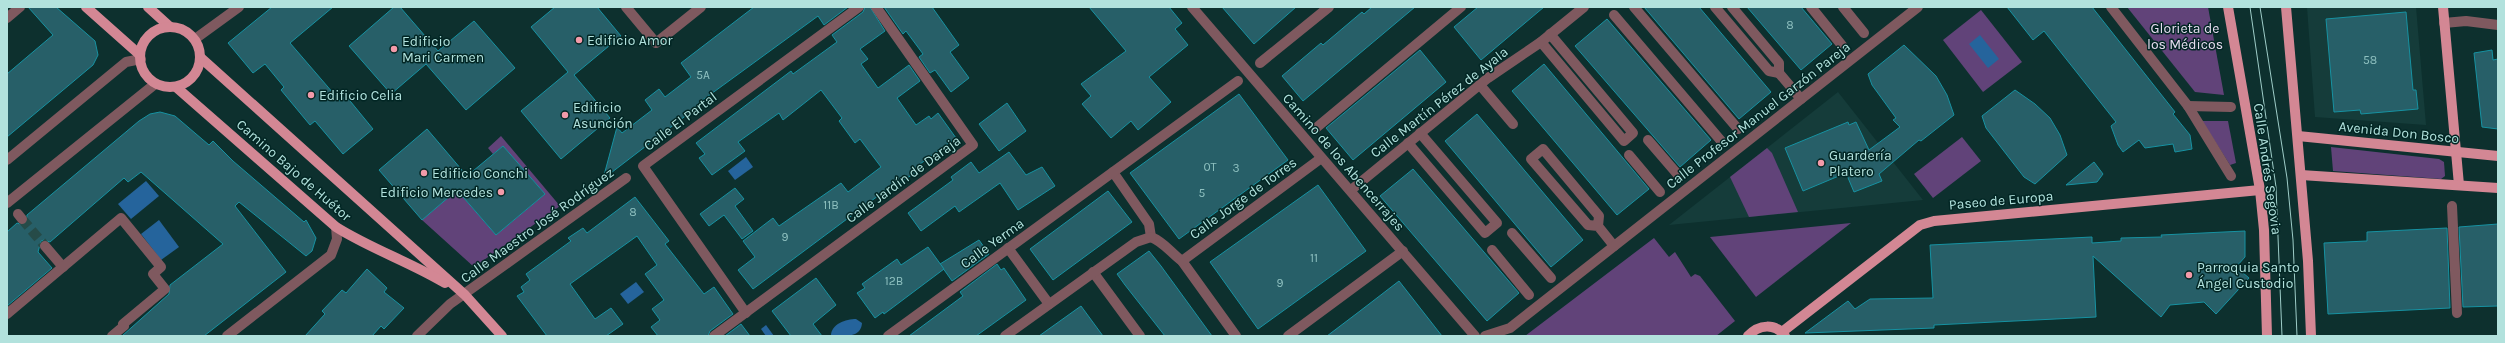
<svg xmlns="http://www.w3.org/2000/svg" width="2505" height="343" viewBox="0 0 2505 343" font-family="Karla,sans-serif">
<rect width="100%" height="100%" fill="#0d302e"/>
<g fill="#153c3a">
<polygon points="2307,7 2416,7 2426,125 2315,117"/>
<polygon points="1838,92 1923,200 1669,225"/>
</g>
<g fill="#614379">
<polygon points="2127,7 2208,7 2224,95 2195,92"/>
<polygon points="1981,10 2022,62 1983,92 1943,40"/>
<polygon points="2202,121 2228,121 2236,163 2230,165"/>
<polygon points="501,136 560,206 474,267 422,220 457,190 496,235 545,194 503,146 493,154 488,148"/>
<polygon points="1962,137 1981,161 1933,198 1914,174"/>
<polygon points="2331,147 2439,159 2444,162 2445,176 2441,179 2333,171"/>
<polygon points="1767,148 1772,153 1798,212 1749,217 1730,177"/>
<polygon points="1851,223 1756,297 1710,237"/>
<polygon points="1654,238 1669,257 1675,252 1691,277 1695,274 1700,276 1735,321 1716,336 1525,336"/>
</g>
<g fill="#25649c">
<polygon points="1980,35 1999,59 1988,68 1969,44"/>
<polygon points="746,157 753,167 735,180 728,171"/>
<polygon points="146,181 159,196 131,219 118,204"/>
<polygon points="159,220 179,247 161,260 141,234"/>
<polygon points="636,282 644,292 628,304 620,294"/>
<path d="M856 319 862 323C861 339 842 336 831 336 831 324 846 319 856 319Z"/>
<polygon points="766,325 774,336 766,336 761,329"/>
</g>
<g fill="#275f68" stroke="#1692a2">
<polygon points="28,7 56,7 95,41 98,55 93,65 7,137 7,74 53,35"/>
<polygon points="272,7 333,7 290,43 340,101 346,96 373,129 343,154 315,121 310,125 281,90 284,87 265,64 253,73 228,43"/>
<polygon points="394,7 400,7 438,51 474,21 515,68 466,110 426,64 391,94 349,46"/>
<polygon points="555,7 597,7 621,36 574,75 610,118 561,159 521,111 568,72 531,27"/>
<polygon points="754,7 848,7 824,25 818,16 700,102 701,104 603,179 617,127 622,133 652,110 645,100 659,89 665,97 691,77 681,63"/>
<polygon points="865,7 870,7 885,31 860,49 868,59 861,64 878,88 909,65 920,81 897,98 916,125 929,116 931,119 938,113 956,138 920,164 923,167 896,186 894,184 753,289 738,270 755,257 743,241 773,218 779,226 841,183 848,192 881,167 860,139 855,143 839,121 842,118 821,90 783,120 779,113 738,142 745,151 712,175 699,158 705,154 696,143 791,71 793,74 837,42 832,35 863,12"/>
<polygon points="884,7 932,7 959,45 950,52 969,78 951,92 935,70 930,73 919,57 923,54 906,31 903,34"/>
<polygon points="1089,7 1169,7 1182,23 1175,29 1188,45 1149,77 1171,102 1138,130 1131,121 1111,138 1082,104 1091,96 1081,84 1126,51"/>
<polygon points="1222,7 1296,7 1254,44"/>
<polygon points="1372,7 1415,7 1303,101 1282,76 1321,43 1323,45 1362,12 1364,14"/>
<polygon points="1478,7 1544,7 1481,60 1454,27"/>
<polygon points="1644,7 1699,7 1771,92 1739,119"/>
<polygon points="1747,7 1801,7 1832,44 1801,70"/>
<polygon points="2007,7 2092,7 2175,112 2173,114 2190,135 2192,149 2175,152 2173,144 2145,148 2139,140 2123,152 2118,145 2111,126 2116,122 2044,31 2033,40"/>
<polygon points="2406,12 2413,90 2416,90 2418,109 2361,114 2360,110 2334,112 2326,19"/>
<polygon points="1607,19 1711,140 1680,167 1575,46"/>
<polygon points="1904,45 1936,76 1947,95 1954,115 1921,141 1919,140 1879,174 1882,181 1854,192 1846,173 1803,191 1785,148 1848,122 1849,125 1856,122 1869,150 1900,127 1893,120 1896,118 1872,85 1868,74"/>
<polygon points="1420,50 1446,82 1353,160 1326,128"/>
<polygon points="2492,50 2493,60 2498,59 2498,129 2482,127 2474,53"/>
<polygon points="1544,64 1649,189 1617,215 1512,91"/>
<polygon points="2015,90 2035,104 2050,118 2060,135 2067,155 2035,184 2024,177 1986,128 1982,116"/>
<polygon points="1239,94 1288,160 1179,239 1130,173"/>
<polygon points="1007,103 1026,131 999,151 979,124"/>
<polygon points="160,112 175,116 209,145 213,141 233,161 304,222 306,220 316,238 312,251 306,256 239,202 235,206 286,272 204,336 122,336 169,294 170,285 223,244 141,172 128,182 124,178 50,242 44,240 41,241 38,252 52,268 7,306 7,232 17,223 23,225 26,224 27,215 139,121 150,114"/>
<polygon points="1477,114 1583,240 1551,267 1445,141"/>
<polygon points="427,129 467,176 503,146 545,194 496,235 457,190 422,220 379,170"/>
<polygon points="1009,152 1026,175 1042,167 1055,186 1018,210 1000,183 959,212 955,206 921,231 908,213 953,180 951,177 971,162 979,173"/>
<polygon points="2094,162 2103,174 2097,182 2066,185"/>
<polygon points="1413,169 1519,293 1487,321 1380,196"/>
<polygon points="1318,185 1366,251 1258,329 1210,262"/>
<polygon points="735,188 744,199 735,206 753,231 742,239 724,215 709,226 700,214"/>
<polygon points="1108,191 1132,222 1053,280 1030,249"/>
<polygon points="635,197 669,241 665,244 704,294 714,287 733,314 710,331 708,336 658,336 651,327 660,320 652,309 664,300 645,274 657,265 637,236 570,284 595,319 611,308 623,324 606,336 547,336 517,296 524,292 521,287 530,280 526,274 571,241 568,238 583,228 587,233"/>
<polygon points="2498,224 2498,306 2463,307 2459,227"/>
<polygon points="2447,228 2450,308 2328,314 2324,243 2367,241 2367,232"/>
<polygon points="2245,231 2245,257 2236,267 2249,278 2216,314 2204,302 2170,305 2161,317 2093,256 2096,317 1934,325 1934,328 1805,333 1848,301 1855,309 1870,299 1933,298 1930,245 2092,237 2092,243 2121,241 2121,238 2162,237 2161,235"/>
<polygon points="979,240 989,254 952,281 940,264"/>
<polygon points="928,247 944,269 884,314 883,312 875,318 857,293 865,288 862,284 897,259 901,265"/>
<polygon points="1149,251 1161,266 1212,336 1165,336 1125,285 1117,274"/>
<polygon points="997,264 1001,270 1004,268 1026,300 976,336 909,336 963,296 960,292"/>
<polygon points="367,269 387,288 384,292 404,308 384,329 381,326 372,336 305,336 325,314 322,311 342,290 346,293"/>
<polygon points="816,278 836,305 813,324 822,336 791,336 772,311"/>
<polygon points="1399,281 1442,336 1327,336 1360,311"/>
<polygon points="1081,306 1103,336 1039,336"/>
<polygon points="741,324 750,336 725,336"/>
</g>
<g fill="none" stroke-linecap="round" stroke-linejoin="round">
<polyline stroke="#264b48" stroke-width="10" stroke-dasharray="10 5" stroke-linecap="butt" points="22,219 45,246"/>
<g stroke="#7f595f" stroke-width="10">
<polyline points="626,7 656,43 701,7"/>
<polyline points="1192,7 1475,336"/>
<polyline points="1634,7 1738,129"/>
<polyline points="1715,7 1769,71 1779,73"/>
<polyline points="1732,7 1779,63 1779,73 1801,99"/>
<polyline points="1811,7 1844,48"/>
<polyline points="1843,7 1864,33"/>
<polyline points="2111,7 2188,106 2231,176"/>
<polyline points="1614,15 1722,142"/>
<polyline points="7,18 20,7"/>
<polyline points="2444,23 2466,21 2498,25"/>
<polyline points="195,39 239,7"/>
<polyline points="1541,42 1624,141 1633,133 1550,34"/>
<polyline points="1260,63 1329,7"/>
<polyline points="1480,85 1513,124"/>
<polyline points="2188,106 2231,107"/>
<polyline points="1316,128 1461,7"/>
<polyline points="1648,140 1679,176"/>
<polyline points="1408,143 1485,233 1497,223 1420,133"/>
<polyline points="1629,155 1660,192"/>
<polyline points="7,160 126,62 141,59"/>
<polyline points="1113,172 1149,224 1151,237"/>
<polyline points="1351,190 1488,78 1541,42 1584,7"/>
<polyline points="7,203 155,84"/>
<polyline points="2452,206 2457,313"/>
<polyline points="18,214 22,219"/>
<polyline points="1598,226 1588,225 1531,159 1543,149 1599,216 1598,226 1614,246"/>
<polyline points="1512,233 1551,278"/>
<path d="M1151 237C1164 242 1171 253 1182 261L1236 336"/>
<polyline points="45,246 63,267"/>
<polyline points="1008,248 1049,304"/>
<polyline points="1492,250 1529,295"/>
<polyline points="1182,261 1320,159"/>
<polyline points="1093,272 1140,336"/>
<polyline points="746,313 643,166 859,7"/>
<polyline points="7,314 121,218 161,267 153,274 165,289 123,324 124,326 112,336"/>
<polyline points="227,336 331,255 337,239 336,227"/>
<polyline points="417,336 450,304 626,178"/>
<polyline points="714,336 973,145 876,7"/>
<polyline points="888,336 1238,81"/>
<polyline points="1005,336 1136,242 1151,237"/>
<polyline points="1288,336 1403,251"/>
<polyline points="1485,336 1510,328 1918,7"/>
</g>
<g stroke="#d38794" stroke-width="10">
<polyline points="86,7 140,55"/>
<polyline points="148,7 170,27"/>
<polyline points="2228,7 2260,190 2264,230 2267,336"/>
<polyline points="2286,7 2308,261 2311,336"/>
<polyline points="2443,7 2459,185"/>
<circle cx="170" cy="57" r="30"/>
<polyline points="201,58 465,295 502,336"/>
<path d="M176 87 336 227C371 249 410 262 445 283"/>
<polyline points="2298,136 2498,156"/>
<polyline points="2301,175 2498,188"/>
<polyline points="1782,332 1920,225 1934,221 2260,190"/>
<path d="M1748 336C1759 324 1775 323 1785 336"/>
</g>
<g stroke="#9ecdc8" stroke-width="1">
<polyline points="2250,7 2276,187 2282,336"/>
<polyline points="2260,7 2287,178 2293,240 2297,336"/>
</g>
</g>
<g fill="#f39aa9" stroke="#022624" stroke-width="1.5">
<circle cx="579" cy="40" r="4"/>
<circle cx="394" cy="49" r="4"/>
<circle cx="311" cy="95" r="4"/>
<circle cx="565" cy="115" r="4"/>
<circle cx="1821" cy="163" r="4"/>
<circle cx="424" cy="173" r="4"/>
<circle cx="501" cy="192" r="4"/>
<circle cx="2189" cy="275" r="4"/>
</g>
<g text-anchor="middle" stroke-width="3" stroke-linejoin="round" paint-order="stroke">
<g font-size="12" fill="#8fc1c0">
<text x="1790" y="29">8</text>
<text x="2370" y="64">58</text>
<text x="703" y="79">5A</text>
<text x="1210" y="171">0T</text>
<text x="1236" y="172">3</text>
<text x="1202" y="197">5</text>
<text x="831" y="209">11B</text>
<text x="633" y="216">8</text>
<text x="785" y="241">9</text>
<text x="1314" y="262">11</text>
<text x="894" y="285">12B</text>
<text x="1280" y="287">9</text>
</g>
<g font-size="14" fill="#e8def2" stroke="#022624">
<text x="2185" y="33">Glorieta de<tspan x="2185" dy="16">los Médicos</tspan></text>
</g>
<g font-size="14" fill="#b2e2dd" stroke="#022624" text-anchor="start">
<text x="587" y="45">Edificio Amor</text>
<text x="402" y="46">Edificio<tspan x="402" dy="16">Mari Carmen</tspan></text>
<text x="319" y="100">Edificio Celia</text>
<text x="573" y="112">Edificio<tspan x="573" dy="16">Asunción</tspan></text>
<text x="1829" y="160">Guardería<tspan x="1829" dy="16">Platero</tspan></text>
<text x="432" y="178">Edificio Conchi</text>
<text x="493" y="197" text-anchor="end">Edificio Mercedes</text>
<text x="2197" y="272">Parroquia Santo<tspan x="2197" dy="16">Ángel Custodio</tspan></text>
</g>
<g font-size="14" fill="#b2e2dd" stroke="#022624">
<text transform="translate(1439 102) rotate(-38)" y="5">Calle Martín Pérez de Ayala</text>
<text transform="translate(1758 115) rotate(-38)" y="5">Calle Profesor Manuel Garzón Pareja</text>
<text transform="translate(680 121) rotate(-37)" y="5">Calle El Partal</text>
<text transform="translate(2399 132) rotate(6)" y="5">Avenida Don Bosco</text>
<text transform="translate(1344 162) rotate(49)" y="5">Camino de los Abencerrajes</text>
<text transform="translate(2268 169) rotate(82)" y="5">Calle Andrés Segovia</text>
<text transform="translate(294 170) rotate(41)" y="5">Camino Bajo de Huétor</text>
<text transform="translate(903 179) rotate(-36)" y="5">Calle Jardín de Daraja</text>
<text transform="translate(1243 198) rotate(-36)" y="5">Calle Jorge de Torres</text>
<text transform="translate(2001 200) rotate(-5)" y="5">Paseo de Europa</text>
<text transform="translate(537 225) rotate(-36)" y="5">Calle Maestro José Rodríguez</text>
<text transform="translate(992 243) rotate(-36)" y="5">Calle Yerma</text>
</g>
</g>
<rect width="2505" height="343" fill="none" stroke="#b2e2dd" stroke-width="16"/>
</svg>
